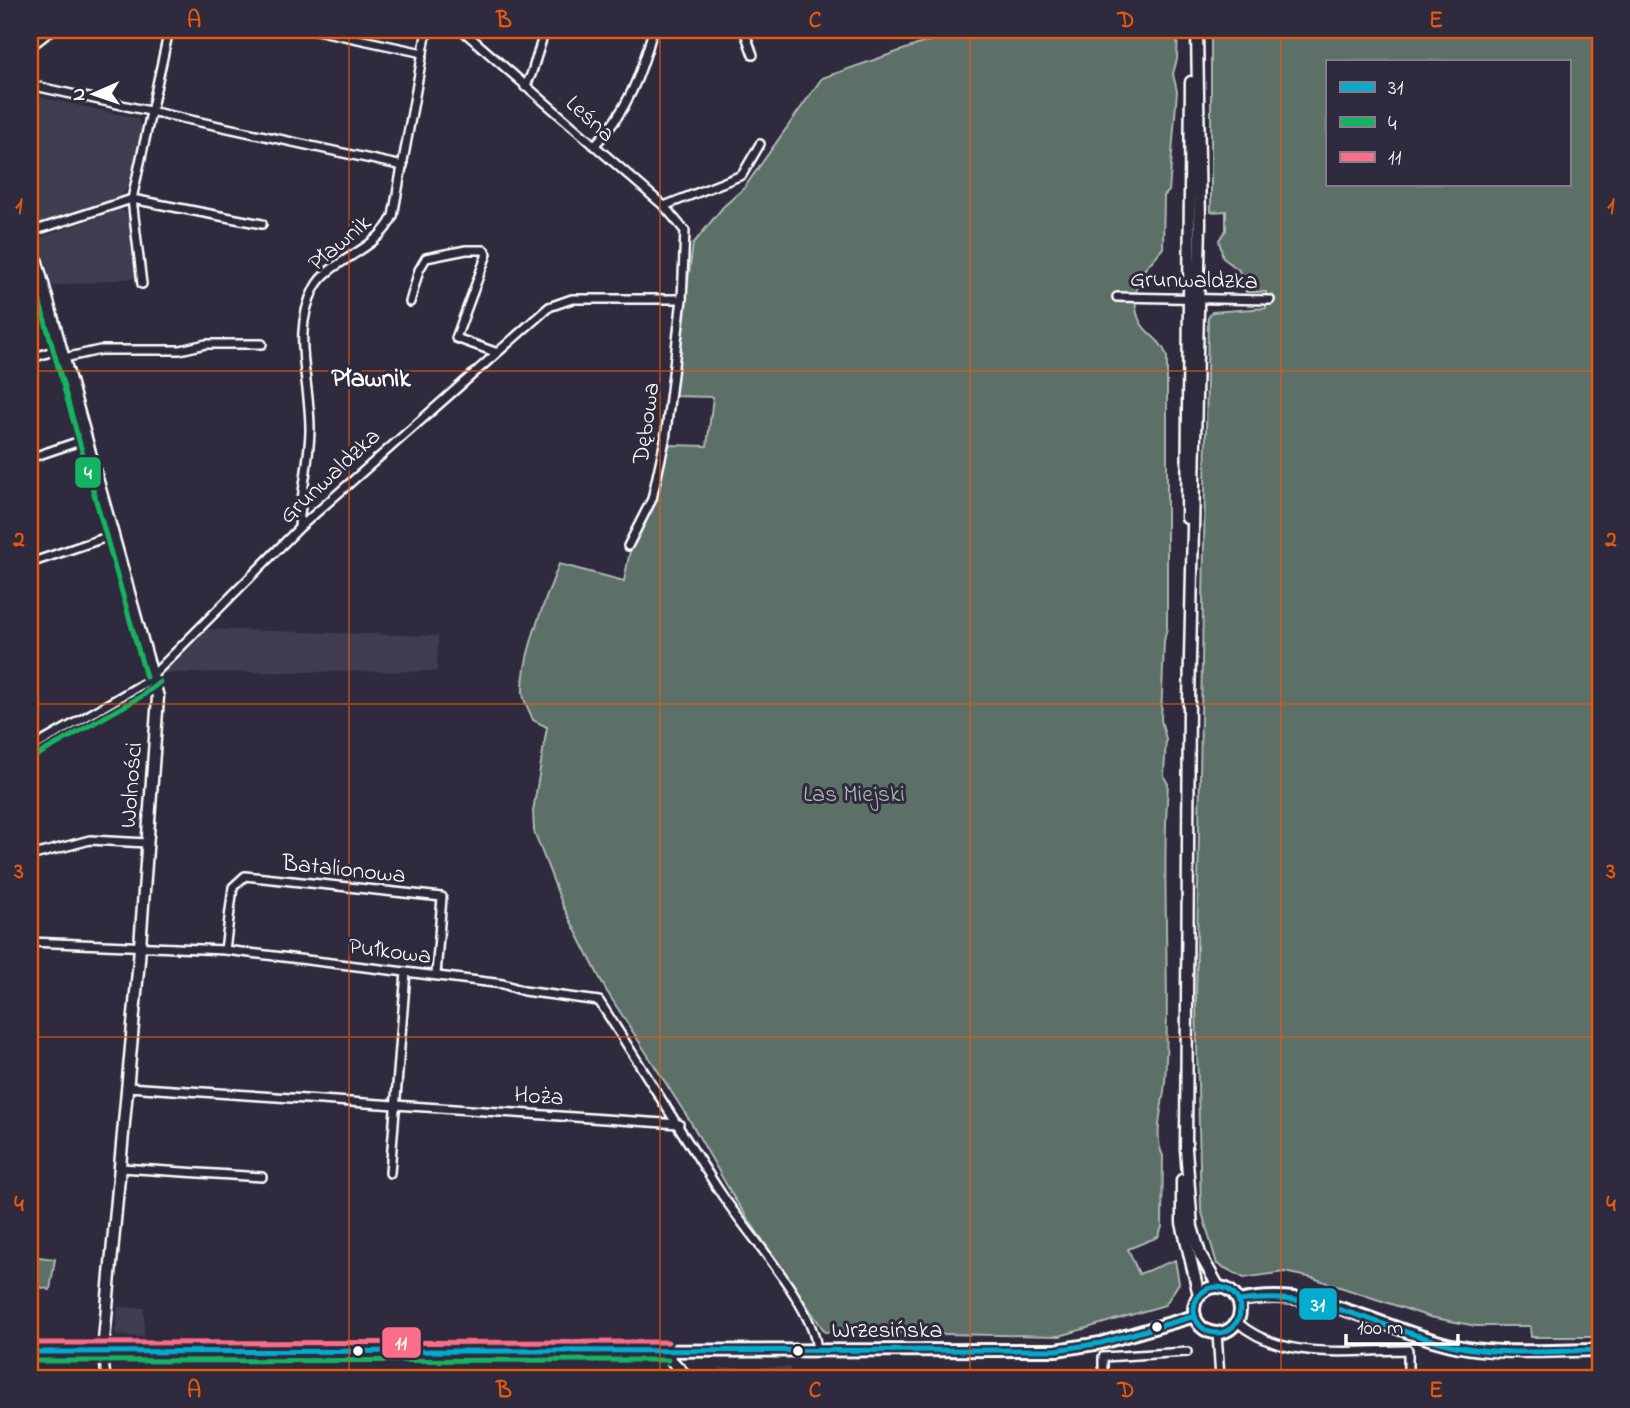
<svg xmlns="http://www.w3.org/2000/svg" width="1630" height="1408" viewBox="0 0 1630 1408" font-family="'Indie Flower',sans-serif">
<rect width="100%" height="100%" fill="#2f2a3d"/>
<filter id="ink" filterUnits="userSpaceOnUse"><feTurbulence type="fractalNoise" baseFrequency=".0143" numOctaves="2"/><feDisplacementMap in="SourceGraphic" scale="14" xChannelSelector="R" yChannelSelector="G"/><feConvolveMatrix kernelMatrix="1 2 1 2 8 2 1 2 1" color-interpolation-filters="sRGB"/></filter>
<g filter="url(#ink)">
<g fill="#403c51">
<polygon points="30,95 137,118 142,128 128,187 120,197 37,226 30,207"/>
<polygon points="120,209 130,216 135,278 52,286 39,238"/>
<polygon points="208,629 438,636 437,671 165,673 164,670"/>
<polygon points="118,1307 144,1308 144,1337 115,1335"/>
<polygon points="790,1367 790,1378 720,1378 720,1368"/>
</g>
<g fill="#5b6f68" stroke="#adb7b4" stroke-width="2" fill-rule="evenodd">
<path d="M960 30H1178L1177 59 1173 74 1177 91 1169 191 1164 196 1163 248 1139 276 1135 298 1266 300V292H1246L1239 270 1223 258 1219 240 1226 230V211L1211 212V30H1600V1337H1531L1530 1326H1476L1430 1317 1313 1278 1284 1272 1244 1278 1217 1264 1201 1209 1196 1002 1208 318 1212 312 1266 308V301L1135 299C1137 337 1157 330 1167 356V628L1164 641 1161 720 1166 739 1164 776 1168 784C1161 883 1171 984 1165 1083 1163 1106 1153 1135 1163 1156L1162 1227 1158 1237 1128 1249 1139 1274 1175 1260 1179 1283 1165 1305 1060 1336 825 1332 734 1198 690 1121 606 990 563 906 534 831 533 811 547 727 533 720C530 712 524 702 523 694 521 656 546 599 559 564L624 581 630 551 655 500 669 445 707 446 713 397 673 396 693 244 723 207 744 188 822 78ZM1327 61H1569V184H1327Z"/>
<polygon points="30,1256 55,1259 50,1290 37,1286 30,1271"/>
</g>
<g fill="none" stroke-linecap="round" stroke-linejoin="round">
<defs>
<g id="street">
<polyline points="316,30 423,53"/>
<polyline points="462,30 664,206 685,231 682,299 665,440 652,499 628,546"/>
<polyline points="744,30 753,55"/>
<polyline points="30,47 52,30"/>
<polyline points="30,85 403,166"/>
<polyline points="525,87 531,75 545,30"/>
<path d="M594 146C627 112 641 75 653 30"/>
<polyline points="664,206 742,175 760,144"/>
<polyline points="30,232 132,199 262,224"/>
<polyline points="142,284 132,199 169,30"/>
<polyline points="1117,297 1270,300"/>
<polyline points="410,302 419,270 426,258 466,250 484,250 487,254 456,338 495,352"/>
<polyline points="64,358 100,350 180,350 206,344 262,344"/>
<polyline points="30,359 61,348"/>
<polyline points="30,458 86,439"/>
<path d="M299 527C301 495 309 463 310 431 311 383 290 333 315 287 330 259 377 252 393 216L427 30"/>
<polyline points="30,563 113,535"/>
<polyline points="30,749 146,682 299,528 549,307 572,299 682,299"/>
<polyline points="30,856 90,840 147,843"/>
<path d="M30 942 225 950 503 984 524 991 599 1001C640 1064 679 1129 720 1192 746 1232 815 1306 817 1351"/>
<polyline points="225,950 233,887 245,876 442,897 436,975"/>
<polyline points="128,1087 679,1124"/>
<polyline points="121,1168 262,1177"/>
<polyline points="390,1173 406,972"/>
<path d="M1237 1322C1283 1362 1351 1350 1408 1350V1378"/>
<polyline points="1217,1333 1220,1378"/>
<polyline points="103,1351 106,1378"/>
<polyline points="1103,1378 1103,1357 1187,1352"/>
</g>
<g id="secondary">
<polyline points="1197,30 1200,224 1189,701 1186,1149 1192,1227 1200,1254 1218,1286"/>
<polyline points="30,237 158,697 139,960 103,1351"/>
<polyline points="1187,518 1191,82"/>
<polyline points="1182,1180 1182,1223 1199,1295"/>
<polyline points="668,1351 670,1359 688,1378"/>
</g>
<g id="primary">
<circle cx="1217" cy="1310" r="23"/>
<path d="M1239 1301C1318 1283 1381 1330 1456 1346 1502 1355 1553 1350 1600 1350"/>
<polyline points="30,1352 1056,1350 1101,1343 1195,1316"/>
</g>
</defs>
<use href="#street" stroke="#fff" stroke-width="12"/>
<use href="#secondary" stroke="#fff" stroke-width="15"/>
<use href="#primary" stroke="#fff" stroke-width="16"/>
<use href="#street" stroke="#2f2a3d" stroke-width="7"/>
<use href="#secondary" stroke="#2f2a3d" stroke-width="10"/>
<use href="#primary" stroke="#2f2a3d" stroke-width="10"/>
<defs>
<g id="bus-1">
<circle cx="1217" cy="1310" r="23"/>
<path d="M1239 1301C1326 1289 1376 1329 1456 1346 1503 1356 1553 1351 1600 1350"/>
<polyline points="30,1352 1056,1350 1101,1343 1195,1316"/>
</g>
<g id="bus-2">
<polyline points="30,268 146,677"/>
<polyline points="34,757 142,696 160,682"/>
<polyline points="30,1361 668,1360"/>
</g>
<polyline id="bus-3" points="30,1343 668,1342"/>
</defs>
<use href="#bus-1" stroke="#2f2a3d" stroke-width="10"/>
<use href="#bus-2" stroke="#2f2a3d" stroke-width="10"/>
<use href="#bus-3" stroke="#2f2a3d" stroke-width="10"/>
<use href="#bus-1" stroke="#06acd0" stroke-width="5"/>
<use href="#bus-2" stroke="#13b361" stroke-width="5"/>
<use href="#bus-3" stroke="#fb6d88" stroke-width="5"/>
</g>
</g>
<path fill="none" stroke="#e8590c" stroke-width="2" stroke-opacity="0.55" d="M349 30V1378M660 30V1378M970 30V1378M1281 30V1378M30 371H1600M30 704H1600M30 1037H1600"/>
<g fill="#fff" stroke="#2f2a3d" stroke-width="2.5">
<circle cx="1157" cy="1327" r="6"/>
<circle cx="358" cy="1351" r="6"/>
<circle cx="798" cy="1351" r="6"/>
</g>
<g text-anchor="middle" stroke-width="6" stroke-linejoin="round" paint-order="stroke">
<g font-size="24" fill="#fff" stroke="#2f2a3d">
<text transform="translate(591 118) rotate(42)" y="8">Leśna</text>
<text transform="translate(339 242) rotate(-40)" y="8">Pławnik</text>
<text transform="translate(1194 279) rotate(1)" y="8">Grunwaldzka</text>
<text transform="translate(645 423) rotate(-82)" y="8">Dębowa</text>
<text transform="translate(329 475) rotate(-43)" y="8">Grunwaldzka</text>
<text transform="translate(130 785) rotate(-86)" y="8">Wolności</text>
<text transform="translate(344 868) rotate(6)" y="8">Batalionowa</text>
<text transform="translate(390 950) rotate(7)" y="8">Pułkowa</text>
<text transform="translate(539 1095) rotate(4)" y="8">Hoża</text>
<text x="887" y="1337">Wrzesińska</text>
</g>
<g font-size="24" fill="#adb7b4" stroke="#2f2a3d">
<text x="854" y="801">Las Miejski</text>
</g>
<g font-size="26" font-weight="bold" fill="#fff" stroke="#2f2a3d">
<text x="371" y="386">Pławnik</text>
</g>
</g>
<g stroke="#2f2a3d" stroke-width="2.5">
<rect x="74" y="456" width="28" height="33" rx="7" fill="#13b361"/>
<rect x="1298" y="1287" width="40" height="34" rx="7" fill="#06acd0"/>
<rect x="381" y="1326" width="41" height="33" rx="7" fill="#fb6d88"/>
</g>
<g font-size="19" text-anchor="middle" font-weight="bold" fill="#fff">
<text x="88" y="479">4</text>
<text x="1318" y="1311">31</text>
<text x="401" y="1349">11</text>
</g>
<rect width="1630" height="1408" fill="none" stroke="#2f2a3d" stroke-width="77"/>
<rect x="1326" y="60" width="245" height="126" fill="#2f2a3d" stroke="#827f8b" stroke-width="2"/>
<rect x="1340" y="82" width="35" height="10" fill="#06acd0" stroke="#827f8b" stroke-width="2"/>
<text x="1388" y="94" font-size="21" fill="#ffffff">31</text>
<rect x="1340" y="117" width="35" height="10" fill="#13b361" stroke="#827f8b" stroke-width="2"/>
<text x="1388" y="130" font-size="21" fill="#ffffff">4</text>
<rect x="1340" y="152" width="35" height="10" fill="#fb6d88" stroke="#827f8b" stroke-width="2"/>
<text x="1388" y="164" font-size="21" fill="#ffffff">11</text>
<g transform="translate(94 94) rotate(268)" stroke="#2f2a3d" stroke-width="5" paint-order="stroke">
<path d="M0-5L12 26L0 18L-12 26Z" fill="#ffffff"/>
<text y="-10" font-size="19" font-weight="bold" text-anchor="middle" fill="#ffffff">N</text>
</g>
<path d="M1346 1334v10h112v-10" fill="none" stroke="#ffffff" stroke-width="3.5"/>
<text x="1357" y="1334" font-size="21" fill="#ffffff" stroke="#2f2a3d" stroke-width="5" paint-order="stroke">100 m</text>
<rect x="38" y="38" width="1554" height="1332" fill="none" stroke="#e8590c" stroke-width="2.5"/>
<g font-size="23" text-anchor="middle" font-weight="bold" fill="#e8590c">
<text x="194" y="27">A</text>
<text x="504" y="27">B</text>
<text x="815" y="27">C</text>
<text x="1126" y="27">D</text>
<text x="1436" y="27">E</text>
<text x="19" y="213">1</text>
<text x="1611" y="213">1</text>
<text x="19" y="546">2</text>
<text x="1611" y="546">2</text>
<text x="19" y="878">3</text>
<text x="1611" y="878">3</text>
<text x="19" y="1211">4</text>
<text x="1611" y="1211">4</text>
<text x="194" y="1397">A</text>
<text x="504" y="1397">B</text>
<text x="815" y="1397">C</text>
<text x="1126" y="1397">D</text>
<text x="1436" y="1397">E</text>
</g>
</svg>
